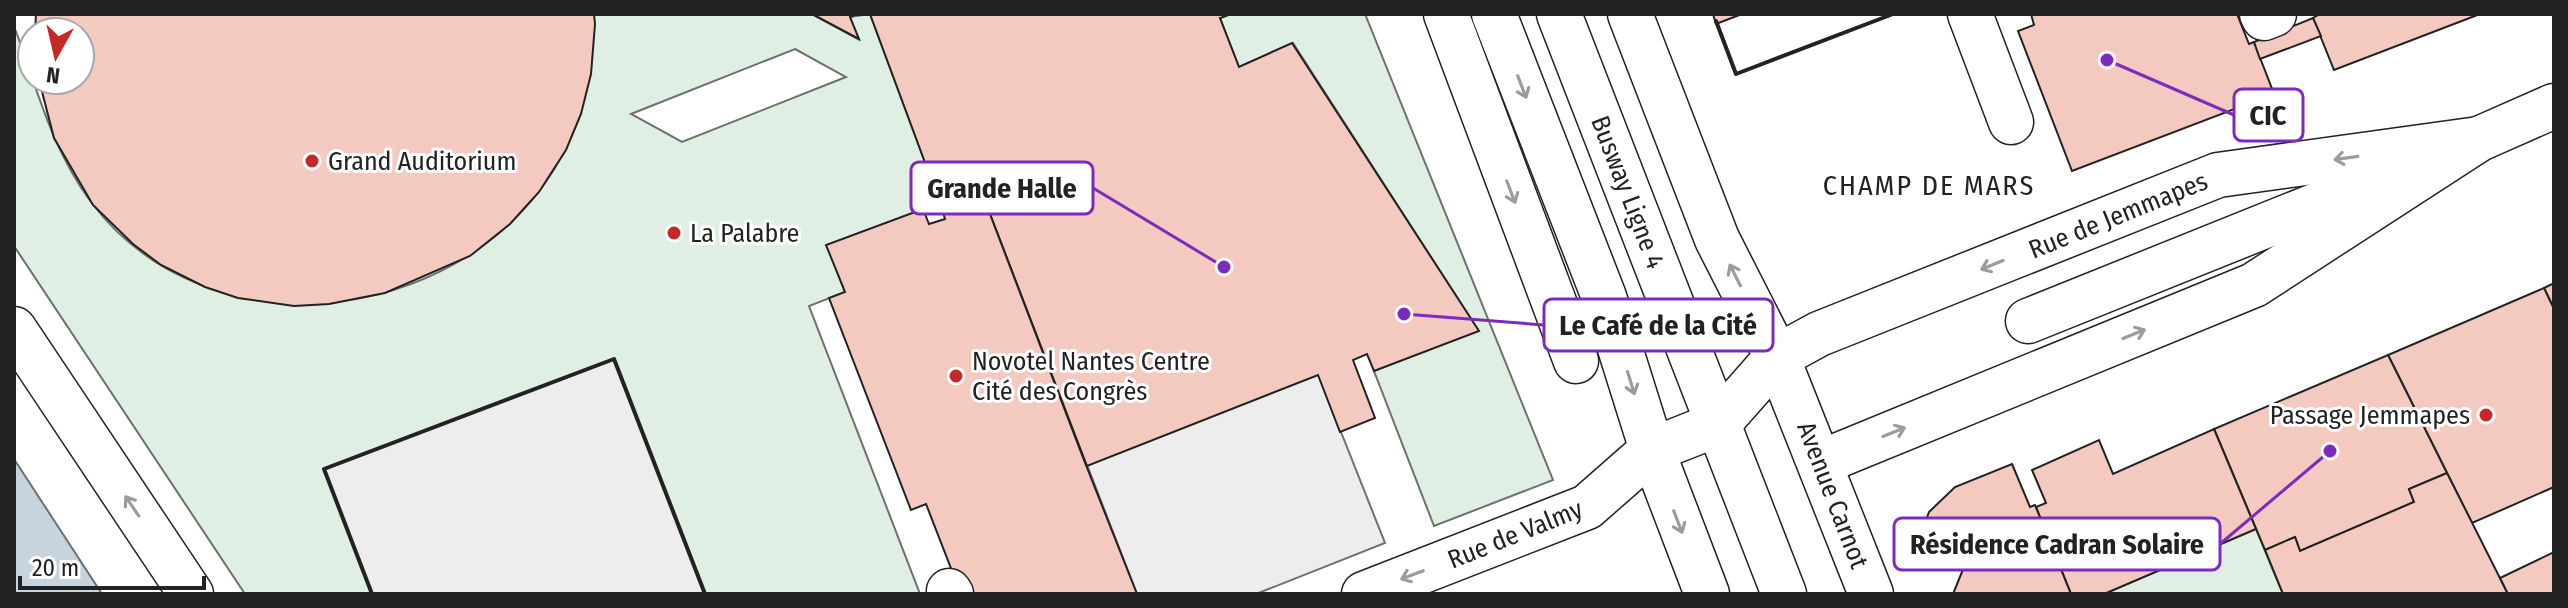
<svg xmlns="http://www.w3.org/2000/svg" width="2568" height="608" viewBox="0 0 2568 608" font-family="'Fira Sans Condensed',sans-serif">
<rect width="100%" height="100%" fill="#fff"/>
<g fill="#e0efe3" stroke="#6f6f6f" stroke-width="2" fill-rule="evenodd">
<path d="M594 14H812L858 39 850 17 870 14 940 203 827 245 845 292 809 306 920 594H705L614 359 324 469 372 594H245L14 246V26C36 86 52 150 91 202 206 355 455 327 553 171 579 130 584 62 594 14ZM795 49 846 77 682 142 631 114Z"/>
<polygon points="1231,14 1365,14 1553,480 1434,526 1374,371 1478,330 1293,43 1239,67 1220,18"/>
<polygon points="2256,529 2283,594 2104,594"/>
</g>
<g fill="#ededed" stroke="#6f6f6f" stroke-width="2">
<polygon points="1301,331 1385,543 1256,594 1137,594 1070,421"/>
<polygon points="614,359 705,594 372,594 324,469"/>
</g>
<polygon fill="#c7d3dd" stroke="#6f6f6f" stroke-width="2" points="14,459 102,594 14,594"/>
<g fill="#f3c9c0" stroke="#222" stroke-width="2">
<polygon points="36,14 594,14 595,24 591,74 581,114 566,150 539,192 510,224 470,256 385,293 329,304 294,306 238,298 205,287 161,265 133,244 93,205 54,138 39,80 80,80 80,32 35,32"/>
<polygon points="812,14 857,14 850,17 859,39"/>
<polygon points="870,14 1231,14 1220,18 1239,67 1292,43 1479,331 1374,371 1367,354 1353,360 1375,418 1340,432 1318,375 1087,466 980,188 940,203"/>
<polygon points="1713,14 1742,14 1716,24"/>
<polygon points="2031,14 2237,14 2249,44 2254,42 2274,94 2072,171 2018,31 2034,25"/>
<polygon points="2320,14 2480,14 2334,70 2313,18"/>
<polygon points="2313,18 2321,36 2260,59 2254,42"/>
<polygon points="980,188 1082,455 1137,594 961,594 926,504 911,510 829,298 845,292 826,245 923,209 929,224 945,219 940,203"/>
<polygon points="2554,283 2554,309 2544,288"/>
<polygon points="2544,288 2554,309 2554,487 2472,523 2388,355"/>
<polygon points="2388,355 2447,473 2409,489 2414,502 2300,551 2295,537 2265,550 2214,429"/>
<polygon points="2214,429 2256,529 2104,594 2071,594 2036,507 2046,503 2032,470 2099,440 2113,474"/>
<polygon points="2012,464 2030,507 2035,505 2071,594 1953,594 1966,562 1917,545 1929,512 1955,487"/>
<polygon points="2447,473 2508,594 2283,594 2265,550 2295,537 2300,551 2414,502 2409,489"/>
<polygon points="2554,552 2554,594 2508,594 2500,578"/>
</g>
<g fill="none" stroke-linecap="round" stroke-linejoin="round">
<defs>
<g id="minor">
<polyline points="1446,14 1576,361"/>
<polyline points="1559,14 1784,594"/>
<polyline points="1970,14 2011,122"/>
<polyline points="2262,14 2264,18 2274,14"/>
<polyline points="2028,321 2384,178"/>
<polyline points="14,329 191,594"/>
<polyline points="1822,462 2254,285 2479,139 2554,106"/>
<polyline points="949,591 951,594"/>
<polyline points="1364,594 1587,507 1652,450 1718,424 1777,357 1819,334 2218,175 2479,139"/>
</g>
<g id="major">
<polyline points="1494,14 1604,297 1652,450 1707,594"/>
<polyline points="1630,14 1717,239 1777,357 1871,594"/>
</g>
</defs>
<use href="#minor" stroke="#222" stroke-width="47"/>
<use href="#major" stroke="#222" stroke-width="47"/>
<use href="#minor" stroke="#fff" stroke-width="44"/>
<use href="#major" stroke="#fff" stroke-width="44"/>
<g stroke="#222" stroke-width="4">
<polyline points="1716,21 1736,74 1893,14"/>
<polyline points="372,594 324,469 614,359 705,594"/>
</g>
</g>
<defs><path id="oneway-shaft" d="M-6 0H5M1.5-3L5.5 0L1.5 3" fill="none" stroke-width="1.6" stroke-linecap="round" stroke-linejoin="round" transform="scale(2)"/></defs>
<g stroke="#9c9c9c">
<use href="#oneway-shaft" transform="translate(1522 87) rotate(69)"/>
<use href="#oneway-shaft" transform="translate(2346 158) rotate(172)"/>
<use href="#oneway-shaft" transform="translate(1511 192) rotate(69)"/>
<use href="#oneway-shaft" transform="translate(1992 265) rotate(158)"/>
<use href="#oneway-shaft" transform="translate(1735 275) rotate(-117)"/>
<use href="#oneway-shaft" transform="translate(2134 334) rotate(-22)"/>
<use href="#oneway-shaft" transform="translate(1631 383) rotate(73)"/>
<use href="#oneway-shaft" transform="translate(1894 432) rotate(-22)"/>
<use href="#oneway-shaft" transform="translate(132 506) rotate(-124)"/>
<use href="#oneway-shaft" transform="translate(1678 522) rotate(69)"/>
<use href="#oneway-shaft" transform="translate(1412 575) rotate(159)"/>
</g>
<g fill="#c62828" stroke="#fff" stroke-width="3">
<circle cx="312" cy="161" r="8"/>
<circle cx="674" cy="233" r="8"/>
<circle cx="956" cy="376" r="8"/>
<circle cx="2486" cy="415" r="8"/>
</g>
<g text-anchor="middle" stroke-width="6" stroke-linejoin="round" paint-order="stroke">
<g font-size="26" fill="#222" stroke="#fff" text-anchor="start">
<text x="328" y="170">Grand Auditorium</text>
<text x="690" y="242">La Palabre</text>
<text x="972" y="370">Novotel Nantes Centre<tspan x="972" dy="30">Cité des Congrès</tspan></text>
<text x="2470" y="424" text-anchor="end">Passage Jemmapes</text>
</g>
<g font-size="26" fill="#222" stroke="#fff">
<text transform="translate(1628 192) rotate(69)" y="9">Busway Ligne 4</text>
<text transform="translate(2118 215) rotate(-22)" y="9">Rue de Jemmapes</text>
<text transform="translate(1833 495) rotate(69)" y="9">Avenue Carnot</text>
<text transform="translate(1515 534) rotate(-22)" y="9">Rue de Valmy</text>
</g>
<g font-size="28" letter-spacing="2" fill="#222" stroke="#fff">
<text x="1929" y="195">CHAMP DE MARS</text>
</g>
</g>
<path fill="none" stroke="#7b2cbf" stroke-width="3" d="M2107 60L2234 115M1224 267L1093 188M1404 314L1544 325M2330 451L2220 544"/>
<g fill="#7b2cbf" stroke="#fff" stroke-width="3">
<circle cx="2107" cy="60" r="8"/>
<circle cx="1224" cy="267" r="8"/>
<circle cx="1404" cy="314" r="8"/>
<circle cx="2330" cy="451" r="8"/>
</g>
<g fill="#fff" stroke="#7b2cbf" stroke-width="3">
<rect x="2234" y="89" width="69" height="52" rx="8"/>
<rect x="911" y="162" width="182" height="52" rx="8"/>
<rect x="1544" y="299" width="229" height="52" rx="8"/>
<rect x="1894" y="518" width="326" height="52" rx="8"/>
</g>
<g font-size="28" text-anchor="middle" font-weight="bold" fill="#222">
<text x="2268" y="125">CIC</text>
<text x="1002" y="198">Grande Halle</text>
<text x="1658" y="335">Le Café de la Cité</text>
<text x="2057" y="554">Résidence Cadran Solaire</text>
</g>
<rect width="2568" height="608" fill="none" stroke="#222222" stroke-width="32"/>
<g transform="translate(56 56) rotate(188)"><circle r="38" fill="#ffffff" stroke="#a7a7a7" stroke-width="2"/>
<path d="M0-6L14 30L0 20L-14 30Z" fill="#c62828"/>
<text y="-12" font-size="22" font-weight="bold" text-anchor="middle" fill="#222222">N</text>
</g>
<path d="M20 576v12h184v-12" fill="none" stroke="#222222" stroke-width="4"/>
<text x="32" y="576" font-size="24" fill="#222222" stroke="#ffffff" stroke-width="6" paint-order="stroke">20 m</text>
</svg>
